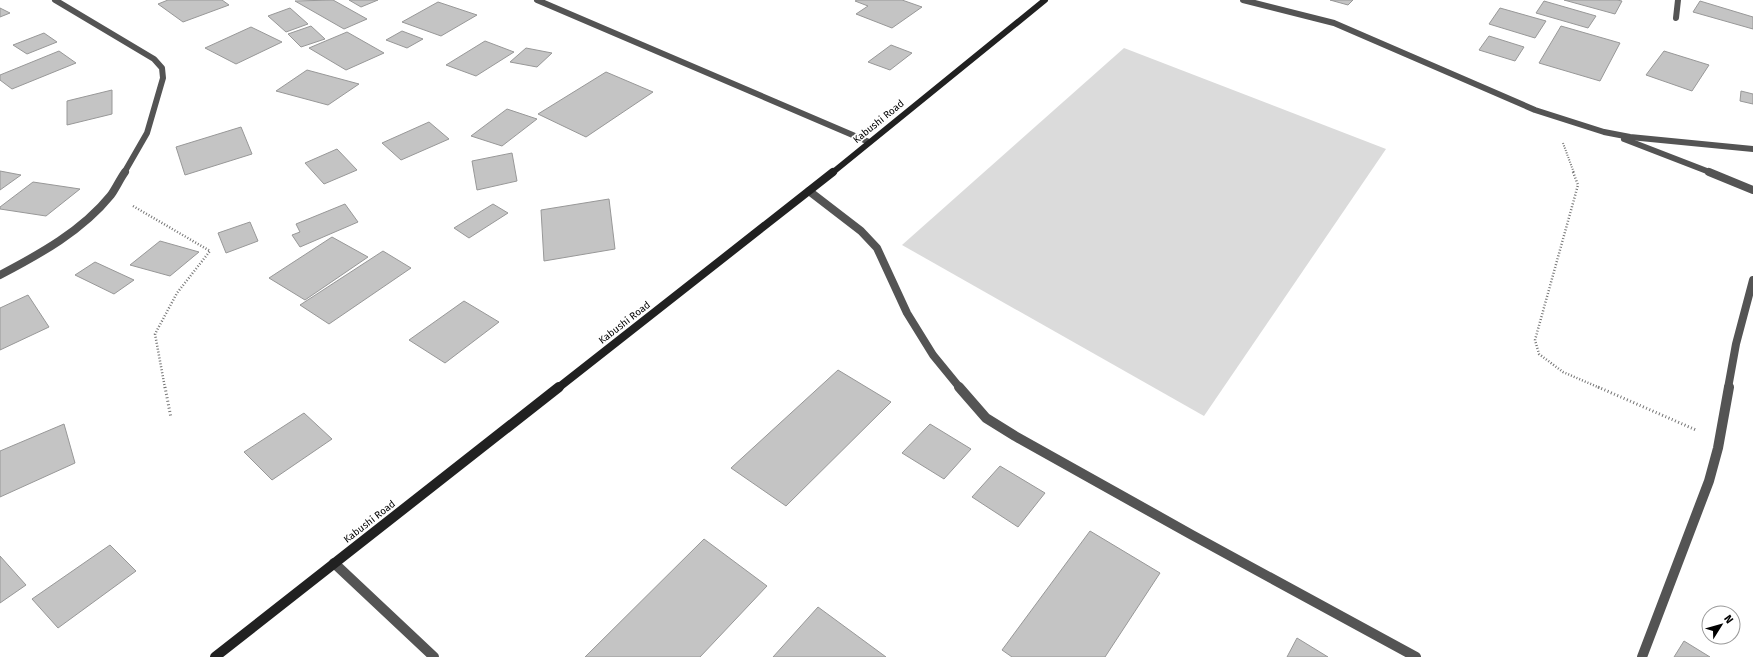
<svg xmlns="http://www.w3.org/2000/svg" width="1753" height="657" viewBox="0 0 1753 657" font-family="'Fira Sans',sans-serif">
<rect width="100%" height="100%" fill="#fff"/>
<polygon fill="#dbdbdb" points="1124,48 1386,149 1204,416 902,245"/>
<g fill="#c4c4c4" stroke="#989898">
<polygon points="168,0 222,0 229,5 183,22 158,4"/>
<polygon points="333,0 367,19 344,29 295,1"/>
<polygon points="349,0 378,0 361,7"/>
<polygon points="857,0 902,0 922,7 892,28 856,14 868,6 855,1"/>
<polygon points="1330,0 1353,0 1348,5"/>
<polygon points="1564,0 1617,0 1622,1 1615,14"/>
<polygon points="1544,1 1596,16 1588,28 1536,13"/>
<polygon points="1700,1 1753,17 1753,29 1693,12"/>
<polygon points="438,2 477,15 441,36 402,22"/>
<polygon points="0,8 10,13 0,17"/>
<polygon points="290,8 308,24 286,32 268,16"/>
<polygon points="1500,8 1546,21 1535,38 1489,24"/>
<polygon points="311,26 325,39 301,47 288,34"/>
<polygon points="1561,26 1620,43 1600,81 1539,63"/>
<polygon points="251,27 282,42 236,64 205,48"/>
<polygon points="402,31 423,39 407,48 386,40"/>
<polygon points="347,32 384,53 346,70 309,48"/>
<polygon points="44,33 57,42 27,54 13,45"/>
<polygon points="1489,36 1524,47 1515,61 1479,50"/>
<polygon points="485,41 514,52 476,76 446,65"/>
<polygon points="891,45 912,53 890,70 868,62"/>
<polygon points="526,48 552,53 537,67 510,62"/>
<polygon points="59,51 76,63 12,89 0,80 0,75"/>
<polygon points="1664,51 1709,65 1692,91 1646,75"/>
<polygon points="307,70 359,84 328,105 276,91"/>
<polygon points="606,72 653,92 586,137 538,114"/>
<polygon points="112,90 112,114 67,125 67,101"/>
<polygon points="1741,91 1753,94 1753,104 1740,101"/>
<polygon points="507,109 537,119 502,146 471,136"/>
<polygon points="429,122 449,139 401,160 382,143"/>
<polygon points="241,127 252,154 185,175 176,147"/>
<polygon points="337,149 357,170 324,184 305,163"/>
<polygon points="512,153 517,181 477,190 472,161"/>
<polygon points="0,171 21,175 0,190"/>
<polygon points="33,182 80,189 46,216 0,209 0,207"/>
<polygon points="609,199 615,249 544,261 541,210"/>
<polygon points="345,204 358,222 300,247 292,235 300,232 296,224"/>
<polygon points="493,204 508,213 469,238 454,228"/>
<polygon points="250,222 258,241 226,253 218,233"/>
<polygon points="332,237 368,257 305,300 269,278"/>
<polygon points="160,241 199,252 170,276 130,265"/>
<polygon points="383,251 411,268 329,324 300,305"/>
<polygon points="95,262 134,280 114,294 75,275"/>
<polygon points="28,295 49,327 0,350 0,308"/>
<polygon points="464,301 499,322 445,363 409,340"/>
<polygon points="838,370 891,402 786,506 731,468"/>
<polygon points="304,413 332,439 272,480 244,452"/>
<polygon points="64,424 75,463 0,497 0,451"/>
<polygon points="930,424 971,449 944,479 902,453"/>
<polygon points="1000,466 1045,493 1018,527 972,497"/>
<polygon points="1090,531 1160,573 1105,657 1012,657 1002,650"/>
<polygon points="704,539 767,586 700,657 585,657"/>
<polygon points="110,545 136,571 58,628 32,599"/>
<polygon points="0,556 26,585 0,603"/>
<polygon points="818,607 886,657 773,657"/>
<polygon points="1297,638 1328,657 1287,657"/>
<polygon points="1684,641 1710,657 1674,657"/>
</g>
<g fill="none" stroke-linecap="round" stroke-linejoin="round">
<polyline stroke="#767676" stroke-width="2" stroke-dasharray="1 1.5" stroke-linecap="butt" points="1563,143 1574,173"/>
<g stroke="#767676" stroke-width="2.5" stroke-dasharray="1 2" stroke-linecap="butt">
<polyline points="1573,172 1578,185 1535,340 1539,354 1563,372 1600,388"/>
<polyline points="133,206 210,251 177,293 155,334 165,388"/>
</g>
<g stroke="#767676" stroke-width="3" stroke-dasharray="1 2.5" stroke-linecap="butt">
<polyline points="165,387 171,418"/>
<polyline points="1598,387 1696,430"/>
</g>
<g stroke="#545454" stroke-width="6">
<polyline points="55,0 154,59 162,68 163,78 147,133 124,173"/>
<polyline points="537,0 869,142"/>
<polyline points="1243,0 1334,23 1535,110 1604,132 1630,137 1753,149"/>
<polyline points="1676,18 1678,0"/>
<polyline points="1624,139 1712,173"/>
</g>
<g stroke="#545454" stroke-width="8">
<polyline points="1709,172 1753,190"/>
<polyline points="809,191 861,231 877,248 907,313 933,355 960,388"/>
<path d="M0 275C40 254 82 231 111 195 116 188 120 179 125 172"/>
<polyline points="1728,388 1736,344 1753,280"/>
</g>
<g stroke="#545454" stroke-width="10">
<polyline points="959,387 986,418 1015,436 1192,535 1416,657"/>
<polyline points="334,563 434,657"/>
<polyline points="1642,657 1709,481 1718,448 1729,387"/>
</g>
<polyline stroke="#212121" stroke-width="6" points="832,173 1045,0"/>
<polyline stroke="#212121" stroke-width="8" points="558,388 833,172"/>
<polyline stroke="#212121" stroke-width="10" points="215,657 559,387"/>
</g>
<g text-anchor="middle" stroke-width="3.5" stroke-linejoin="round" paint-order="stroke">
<g font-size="10" fill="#000" stroke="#fff">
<text transform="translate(878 121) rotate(-39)" y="4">Kabushi Road</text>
<text transform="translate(624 322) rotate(-38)" y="4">Kabushi Road</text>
<text transform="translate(369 521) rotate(-38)" y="4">Kabushi Road</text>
</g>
</g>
<g transform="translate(1721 625) rotate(53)"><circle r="19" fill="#ffffff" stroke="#999999"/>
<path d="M0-3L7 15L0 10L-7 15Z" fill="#000000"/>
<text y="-6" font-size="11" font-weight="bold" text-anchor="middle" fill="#000000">N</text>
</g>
</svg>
